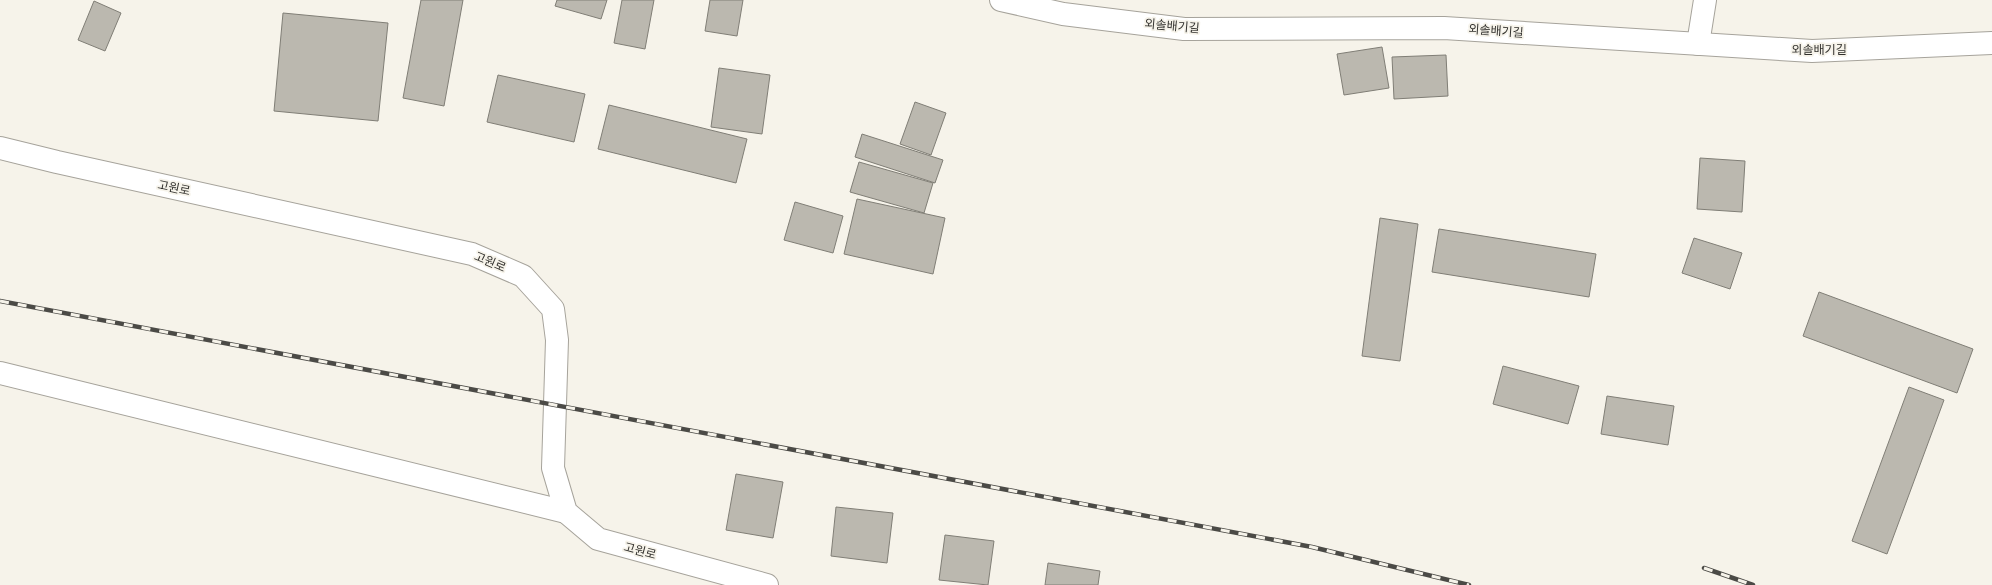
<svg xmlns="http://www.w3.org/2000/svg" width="1992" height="585" viewBox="0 0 1992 585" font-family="Figtree,'Noto Sans KR',sans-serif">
<rect width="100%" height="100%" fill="#f6f3ea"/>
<g fill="#bbb8af" stroke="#807e76">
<polygon points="421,0 463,0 444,106 403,98"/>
<polygon points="557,0 607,0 601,19 555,6"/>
<polygon points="622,0 654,0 645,49 614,43"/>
<polygon points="710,0 743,0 737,36 705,31"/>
<polygon points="94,1 121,13 105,51 78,40"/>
<polygon points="283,13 388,23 378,121 274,111"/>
<polygon points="1382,47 1389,88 1344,95 1337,54"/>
<polygon points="1446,55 1448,96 1394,99 1392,57"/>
<polygon points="719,68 770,75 762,134 711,127"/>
<polygon points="498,75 585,94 574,142 487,122"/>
<polygon points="915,102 946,113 931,155 900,144"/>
<polygon points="609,105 747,139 736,183 598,149"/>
<polygon points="862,134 943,160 935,183 855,157"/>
<polygon points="1700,158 1745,161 1742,212 1697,209"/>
<polygon points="859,162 933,183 924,213 850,192"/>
<polygon points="857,199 945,218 933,274 844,254"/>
<polygon points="795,202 843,216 833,253 784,240"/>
<polygon points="1380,218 1418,224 1400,361 1362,356"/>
<polygon points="1439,229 1596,254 1589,297 1432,272"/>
<polygon points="1694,238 1742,253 1730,289 1682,273"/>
<polygon points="1819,292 1973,349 1957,393 1803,336"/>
<polygon points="1503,366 1579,386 1568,424 1493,404"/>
<polygon points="1909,387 1944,400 1887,554 1852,541"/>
<polygon points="1607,396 1674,406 1668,445 1601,434"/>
<polygon points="736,474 783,482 773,538 726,530"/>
<polygon points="836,507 893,513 887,563 831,556"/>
<polygon points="945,535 994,541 988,585 939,580"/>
<polygon points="1048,563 1100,571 1098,585 1045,585"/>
</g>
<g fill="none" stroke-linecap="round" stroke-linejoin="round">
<defs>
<g id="minor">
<polyline points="1001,0 1063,14 1184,29 1444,28 1812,51 1992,43"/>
<polyline points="1698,44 1705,0"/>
<polyline points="0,148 57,162 472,254 523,276 553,309 557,340 553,468 566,512 598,539 767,585"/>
<polyline points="0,373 566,512"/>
</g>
</defs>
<use href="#minor" stroke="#a6a39b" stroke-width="24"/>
<use href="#minor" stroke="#fff" stroke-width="22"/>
<defs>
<g id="rail">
<polyline points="0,301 1312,547 1469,585"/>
<polyline points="1704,568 1753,585"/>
</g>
</defs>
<use href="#rail" stroke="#4b4a46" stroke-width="4.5"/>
<use href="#rail" stroke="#f6f3ea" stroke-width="3" stroke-dasharray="9" stroke-linecap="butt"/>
</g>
<g text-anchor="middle" stroke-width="3.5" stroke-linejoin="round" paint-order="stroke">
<g font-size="12" fill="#31302d" stroke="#f6f3ea">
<text transform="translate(1172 26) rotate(5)" y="4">외솔배기길</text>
<text transform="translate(1496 31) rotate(4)" y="4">외솔배기길</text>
<text x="1819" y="54">외솔배기길</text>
<text transform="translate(174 188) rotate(12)" y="4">고원로</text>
<text transform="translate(490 262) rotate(23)" y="4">고원로</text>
<text transform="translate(640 551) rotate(15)" y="4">고원로</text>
</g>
</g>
</svg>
